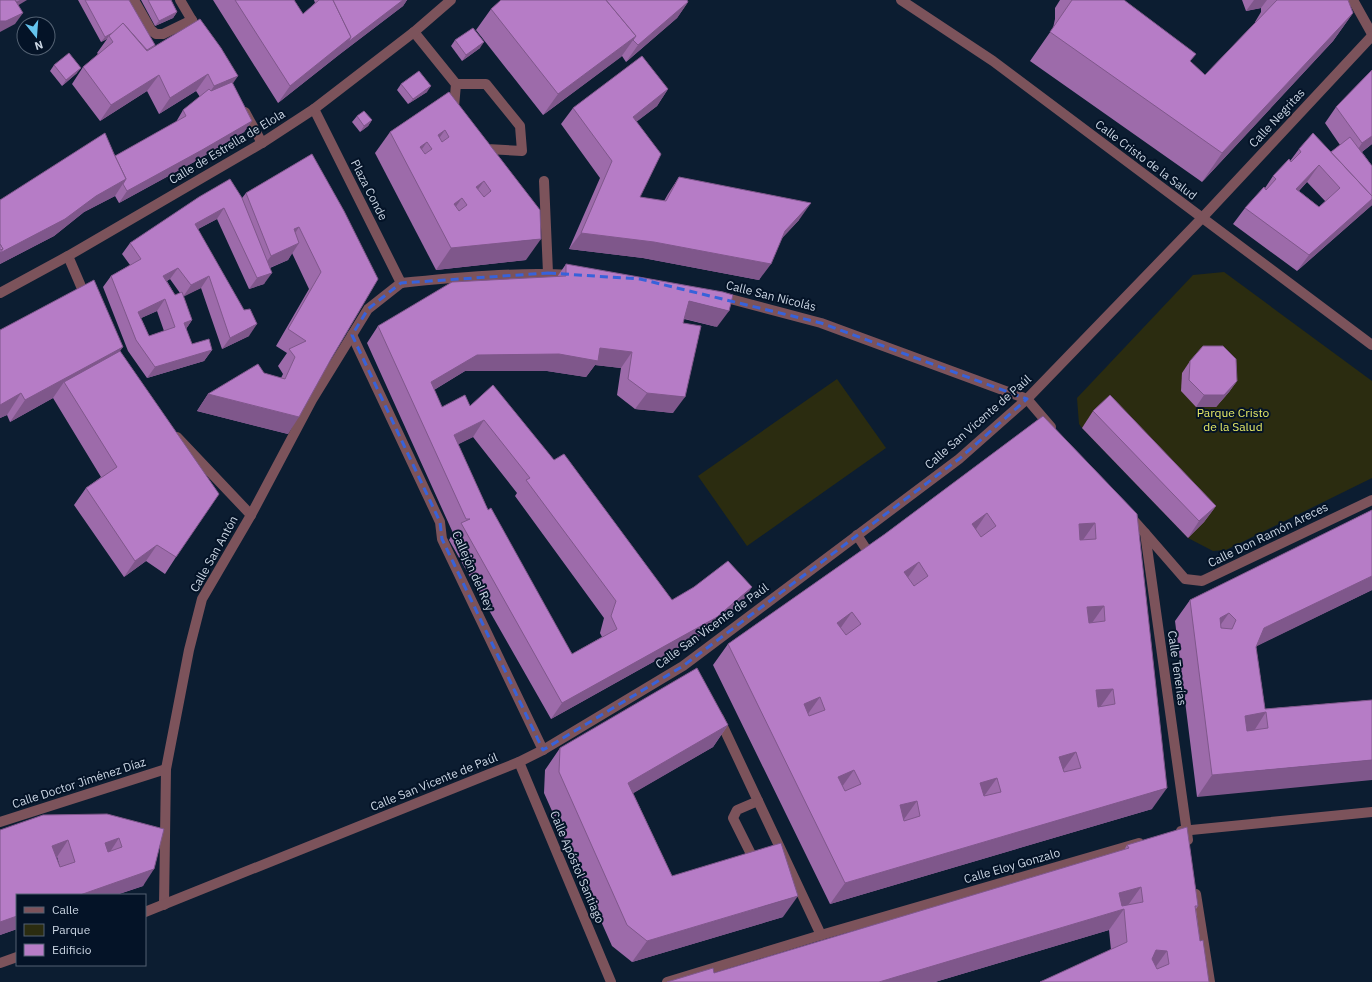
<svg xmlns="http://www.w3.org/2000/svg" width="1372" height="982" viewBox="0 0 1372 982" font-family="'IBM Plex Sans',sans-serif">
<rect width="100%" height="100%" fill="#0c1d31"/>
<g fill="#2b2c10">
<polygon points="1224,272 1372,381 1372,478 1226,550 1213,551 1188,538 1082,428 1079,424 1077,398 1193,275"/>
<polygon points="837,379 886,448 747,546 698,476"/>
</g>
<g fill="none" stroke-linecap="round" stroke-linejoin="round">
<g stroke="#7c535b" stroke-width="10">
<polyline points="134,0 151,30 156,34 163,34 192,20"/>
<polyline points="719,718 758,801 737,810 733,818 754,860"/>
</g>
<g stroke="#7c535b" stroke-width="10">
<polyline points="180,0 200,34"/>
<polyline points="901,0 993,61 1372,345"/>
<polyline points="1353,0 1372,34"/>
<polyline points="414,32 456,84 454,107 457,111"/>
<polyline points="456,84 486,84 520,126 522,151 487,149 483,144"/>
<polyline points="314,109 401,283"/>
<polyline points="245,112 262,143"/>
<polyline points="544,181 548,273"/>
<polyline points="68,256 86,298"/>
<path d="M401 283C458 277 515 272 573 275"/>
<polyline points="0,293 68,256 262,143 314,109 414,32 451,0"/>
<polyline points="719,296 821,323 1027,399 1051,427"/>
<polyline points="352,335 440,522 442,539 543,750"/>
<polyline points="177,437 251,515"/>
<polyline points="1129,515 1145,533 1188,840"/>
<polyline points="1145,533 1185,579 1202,581 1372,500"/>
<polyline points="857,535 870,555"/>
<polyline points="519,762 611,982"/>
<polyline points="758,801 821,935"/>
<polyline points="0,822 166,769"/>
<polyline points="1181,831 1372,812"/>
<polyline points="1196,894 1210,982"/>
<polyline points="164,905 166,769 189,650 202,599 251,515 312,400 368,309 401,283"/>
<polyline points="145,912 519,762 543,750 683,666 959,459 1027,399 1202,218 1372,36"/>
<polyline points="0,963 17,957"/>
<polyline points="667,982 821,935 1139,843"/>
</g>
</g>
<g fill="#9d6baa" fill-rule="evenodd">
<polygon points="78,0 129,0 155,45 154,47 233,84 252,121 244,132 194,162 119,203 115,196 84,212 54,236 0,264 0,200 115,156 176,122 183,110 200,97 196,91 159,114 147,91 100,121 72,84 83,67 98,54 97,53 107,39 101,42"/>
<polygon points="141,0 171,0 177,12 173,18 155,26"/>
<polygon points="213,0 294,0 303,14 315,3 314,0 407,0 403,6 340,54 278,103"/>
<polygon points="1060,0 1124,0 1205,75 1255,23 1255,22 1261,12 1261,8 1246,11 1242,0 1348,0 1353,13 1333,41 1202,182 1030,61 1053,28 1055,19 1055,8"/>
<polygon points="688,2 677,18 626,62 622,56 543,115 476,30 491,9"/>
<polygon points="455,40 480,48 462,61 451,46"/>
<polygon points="54,65 77,73 62,86 50,71"/>
<path d="M1372 70V144L1362 152 1372 166V205L1297 271 1233 224 1245 208 1265 188 1273 176 1290 161 1299 149 1331 152 1340 145 1325 123 1336 107ZM1307 182 1326 202 1319 207 1299 191Z"/>
<polygon points="401,84 427,92 408,104 397,90"/>
<polygon points="668,89 657,106 637,121 640,197 664,201 668,194 679,177 799,220 781,239 759,280 643,258 569,249 600,178 561,124 573,108"/>
<polygon points="449,92 526,260 436,270 375,153 390,132"/>
<polygon points="357,116 372,120 368,126 360,132 352,122"/>
<path d="M312 154 331 359 288 434 197 411 208 394 264 373 281 378 283 374 278 366 287 353 276 346 309 289 292 253 288 260 270 268 264 284 249 289 217 219 198 229 249 336 222 349 201 288 183 296 192 320 186 329 192 344 212 350 204 361 147 378 128 351 103 287 111 276 130 265 122 254 130 243 242 198 246 193ZM170 279 180 293 175 295 167 281ZM157 311 164 331 149 336 141 318Z"/>
<path d="M566 264 717 327 684 319 683 323 673 413 635 409 617 395 621 368 595 365 586 377 547 371H465L434 390 442 407 470 406 554 460 672 600 741 604 705 633 551 719 449 540 453 533 367 343 378 326 557 277ZM473 437 517 493 515 496 604 618 600 633 602 637 572 654 488 510 458 444Z"/>
<polygon points="0,330 120,351 176,557 165,574 146,561 124,577 74,505 86,488 101,477 53,398 10,422 7,415 0,418"/>
<polygon points="1190,361 1237,381 1229,392 1216,407 1196,407 1181,391 1182,373"/>
<polygon points="1093,411 1216,506 1204,522 1188,538 1082,428"/>
<polygon points="1043,416 1137,514 1152,809 830,904 713,665 728,644 885,534"/>
<polygon points="1372,510 1372,590 1256,646 1256,647 1265,709 1372,700 1197,797 1175,621 1190,600"/>
<polygon points="728,725 713,747 633,793 672,876 783,917 632,962 612,946 544,793 545,770 560,748"/>
<path d="M164 829 143 886 116 895H17V929L0 935V830ZM56 857H57L60 867Z"/>
<polygon points="1127,845 1198,906 1196,909 1200,941 1209,982 1040,982 1111,950 1109,930 935,982 667,982 714,973 1124,850"/>
</g>
<g fill="#7f578b">
<polygon points="21,0 27,0 12,9 16,3"/>
<polygon points="403,0 407,0 403,6 340,54 278,103 290,86 351,37"/>
<polygon points="1254,0 1267,0 1261,8 1246,11"/>
<polygon points="688,2 677,18 626,62 638,45"/>
<polygon points="177,12 173,18 155,26 159,21"/>
<polygon points="23,13 15,24 0,32 0,21"/>
<polygon points="1353,13 1333,41 1202,182 1222,153"/>
<polygon points="120,28 109,36 107,39 101,42 105,37"/>
<polygon points="636,36 621,57 543,115 558,94"/>
<polygon points="484,42 480,48 462,61 466,55"/>
<polygon points="81,68 77,73 62,86 66,80"/>
<polygon points="208,74 196,91 159,114 170,98"/>
<polygon points="159,75 147,91 100,121 111,105"/>
<polygon points="238,76 227,92 203,103 214,86"/>
<polygon points="431,86 427,92 408,104 413,99"/>
<polygon points="668,89 657,106 622,133 633,117"/>
<polygon points="372,120 368,126 360,132 364,126"/>
<polygon points="252,121 244,132 194,162 119,203 127,191"/>
<polygon points="445,130 432,148 438,135"/>
<polygon points="1372,136 1372,144 1351,160 1362,143"/>
<polygon points="427,142 412,163 420,147"/>
<polygon points="1319,165 1307,182 1285,205 1296,189"/>
<polygon points="126,179 115,196 84,212 54,236 0,264 0,253 96,196"/>
<polygon points="484,181 469,202 476,187"/>
<polygon points="462,198 447,219 454,204"/>
<polygon points="1372,199 1372,205 1297,271 1309,255"/>
<polygon points="811,203 799,220 773,248 785,231"/>
<polygon points="224,208 217,219 187,235 195,224"/>
<polygon points="299,227 288,244 294,229"/>
<polygon points="581,233 654,242 771,264 759,280 643,258 569,249"/>
<polygon points="541,239 526,260 436,270 451,248"/>
<polygon points="299,243 288,260 259,272 271,256"/>
<polygon points="178,268 170,279 155,287 163,276"/>
<polygon points="272,273 264,284 249,289 257,278"/>
<polygon points="209,276 201,288 183,297 191,285"/>
<polygon points="165,299 157,311 130,323 138,312"/>
<polygon points="689,301 729,311 717,327 678,317"/>
<polygon points="192,320 184,332 184,323"/>
<polygon points="257,324 249,336 222,349 230,338"/>
<polygon points="123,347 108,368 64,382 53,398 10,422 25,400"/>
<polygon points="600,348 632,352 621,368 595,365 586,377 547,371 465,371 419,399 431,382 477,355"/>
<polygon points="212,350 204,361 147,378 155,367"/>
<polygon points="1237,381 1229,392 1216,407 1196,407 1204,395"/>
<polygon points="21,393 7,415 0,418 0,405"/>
<polygon points="647,393 685,397 673,413 635,409"/>
<polygon points="208,394 299,417 288,434 197,411"/>
<polygon points="484,420 473,437 443,452 454,435"/>
<polygon points="1216,506 1204,522 1188,538 1199,521"/>
<polygon points="987,513 972,535 972,524"/>
<polygon points="1095,523 1080,544 1079,524"/>
<polygon points="157,545 146,561 124,577 135,561"/>
<polygon points="919,562 904,583 904,572"/>
<polygon points="1372,576 1372,590 1249,650 1264,628"/>
<polygon points="752,587 741,604 705,633 551,719 562,703"/>
<polygon points="1104,606 1089,627 1087,607"/>
<polygon points="852,612 837,633 837,623"/>
<polygon points="1229,613 1214,634 1220,618"/>
<polygon points="1113,689 1098,710 1096,690"/>
<polygon points="820,697 805,718 804,704"/>
<polygon points="1266,712 1252,734 1230,737 1245,716"/>
<polygon points="728,725 713,747 613,805 628,783"/>
<polygon points="1076,752 1061,773 1059,757"/>
<polygon points="1372,760 1372,780 1197,797 1212,775"/>
<polygon points="854,770 839,791 838,777"/>
<polygon points="997,778 982,799 980,783"/>
<polygon points="1167,788 1152,809 830,904 845,883"/>
<polygon points="917,801 902,822 900,805"/>
<polygon points="119,838 108,855 105,843"/>
<polygon points="68,840 57,857 41,862 52,846"/>
<polygon points="154,869 143,886 116,895 80,895"/>
<polygon points="1141,887 1126,908 1104,914 1119,893"/>
<polygon points="798,896 783,917 632,962 647,941"/>
<polygon points="1124,909 1109,930 935,982 879,982"/>
<polygon points="17,916 17,929 0,935 0,922"/>
<polygon points="1156,950 1167,951 1152,972 1142,971"/>
</g>
<g fill="#b67cc6" stroke="#7f578b" fill-rule="evenodd">
<polygon points="0,0 15,0 23,13 6,21 0,21"/>
<polygon points="15,0 21,0 17,2"/>
<polygon points="85,0 129,0 155,45 147,50 123,23 114,32 105,37"/>
<polygon points="148,0 171,0 177,12 159,21"/>
<polygon points="235,0 294,0 303,14 319,0 333,0 351,37 290,86"/>
<polygon points="333,0 403,0 348,42 351,37"/>
<polygon points="501,0 606,0 636,36 558,94 491,9"/>
<polygon points="606,0 687,0 688,2 638,45 633,40 636,36"/>
<polygon points="1072,0 1124,0 1196,54 1190,61 1205,75 1277,0 1348,0 1353,13 1222,153 1050,32"/>
<polygon points="200,19 221,48 238,76 214,86 208,74 170,98 159,75 111,105 83,67 113,42 109,36 123,23 147,51"/>
<polygon points="473,28 484,42 466,55 455,40"/>
<polygon points="69,53 81,68 66,80 54,65"/>
<polygon points="642,56 668,89 633,117 661,154 640,197 666,201 679,177 811,203 785,231 771,264 654,242 581,233 612,161 573,108"/>
<polygon points="1372,70 1372,136 1362,143 1336,107"/>
<polygon points="419,71 431,86 413,99 401,84"/>
<polygon points="232,82 252,121 202,150 127,191 123,184 126,179 115,156 186,116 183,110 209,89 211,91"/>
<path d="M449 92 540 210 541 239 451 248 390 132ZM445 130 449 137 442 142 438 135ZM427 142 432 149 425 154 420 147ZM484 181 491 191 484 197 476 187ZM462 198 467 205 459 211 454 204Z"/>
<polygon points="364,111 372,120 364,126 357,116"/>
<polygon points="105,133 114,154 126,179 96,196 65,219 0,253 3,249 0,244 0,200"/>
<path d="M1313 133 1372 196V199L1309 255 1245 208 1264 187 1266 190 1276 179 1273 176 1289 159 1291 162 1301 152 1299 149ZM1319 165 1340 188 1319 207 1296 189Z"/>
<polygon points="1350,137 1372,166 1372,196 1331,152"/>
<polygon points="312,154 344,211 378,279 331,359 299,417 208,394 258,364 264,373 285,379 295,357 289,349 306,341 288,329 321,272 299,227 294,229 299,243 271,256 246,193"/>
<path d="M230 179 242 198 272 273 257 278 224 208 195 224 244 310 250 309 257 324 230 338 209 276 191 285 178 268 163 276 175 295 182 292 192 320 184 323 192 344 209 339 212 350 155 367 136 340 111 276 141 259 130 243 199 197ZM165 299 175 327 149 336 138 312Z"/>
<polygon points="0,244 3,249 0,250"/>
<path d="M566 264 723 292 733 295 729 311 689 301 683 323 701 326 685 397 647 393 628 379 632 352 600 348 598 361 559 354 477 355 431 382 442 407 465 395 470 406 493 385 554 460 564 454 672 600 694 587 728 561 752 587 717 617 562 703 461 523 470 519H466L378 326 452 282 566 276ZM484 420 530 478 526 480 616 601 611 616 617 629 572 654 491 508 488 510 454 435Z"/>
<polygon points="94,280 123,347 25,400 21,393 0,405 0,330"/>
<polygon points="1203,346 1223,346 1236,359 1237,381 1224,395 1204,395 1189,380 1190,361"/>
<polygon points="120,351 219,494 176,557 157,545 135,561 86,488 117,467 64,382"/>
<polygon points="1110,395 1216,506 1199,521 1093,411"/>
<path d="M1043 416 1137 514 1167 788 845 883 728 644 885 534ZM987 513 996 526 981 537 972 524ZM1095 523 1096 539 1080 540 1079 524ZM919 562 928 576 914 586 904 572ZM1104 606 1105 621 1089 623 1087 607ZM852 612 861 624 846 635 837 623ZM1113 689 1115 704 1098 707 1096 690ZM820 697 825 710 809 716 804 704ZM1076 752 1081 768 1064 772 1059 757ZM854 770 861 784 845 791 838 777ZM997 778 1001 792 984 796 980 783ZM917 801 920 816 904 821 900 805Z"/>
<path d="M1372 510V576L1264 628 1256 647 1265 709 1372 700V760L1212 775 1190 600ZM1229 613 1236 620 1232 629 1221 628 1220 618ZM1266 712 1268 728 1247 731 1245 716Z"/>
<polygon points="697,668 728,725 628,783 672,876 781,843 798,896 647,941 627,925 559,772 560,748"/>
<path d="M107 814 164 829 154 869 80 895H17V916L0 922V830L43 815ZM119 838 122 847 108 852 105 843ZM68 840 75 862 60 867 52 846Z"/>
<path d="M1187 827 1198 906H1195L1200 941 1203 940 1209 982H1040L1127 942 1124 909 879 982H667L713 968 714 973 1129 848 1127 845ZM1141 887 1143 902 1122 906 1119 893ZM1156 950 1167 951 1169 964 1157 969 1152 959Z"/>
</g>
<path fill="none" stroke="#3762da" stroke-width="3" stroke-dasharray="8 5" stroke-linejoin="round" d="M548 273 640 279 821 323 1027 399 959 459 683 666 543 750 442 539 440 522 352 335 368 309 401 283Z"/>
<g text-anchor="middle" stroke-width="4" stroke-linejoin="round" paint-order="stroke">
<g font-size="12" fill="#cad5e3" stroke="#041327">
<text transform="translate(1277 118) rotate(-47)" y="4">Calle Negritas</text>
<text transform="translate(227 147) rotate(-31)" y="4">Calle de Estrella de Elola</text>
<text transform="translate(1146 160) rotate(37)" y="4">Calle Cristo de la Salud</text>
<text transform="translate(369 190) rotate(63)" y="4">Plaza Conde</text>
<text transform="translate(771 296) rotate(14)" y="4">Calle San Nicolás</text>
<text transform="translate(978 422) rotate(-41)" y="4">Calle San Vicente de Paúl</text>
<text transform="translate(1268 535) rotate(-26)" y="4">Calle Don Ramón Areces</text>
<text transform="translate(214 554) rotate(-61)" y="4">Calle San Antón</text>
<text transform="translate(473 571) rotate(66)" y="4">Callejón del Rey</text>
<text transform="translate(712 626) rotate(-36)" y="4">Calle San Vicente de Paúl</text>
<text transform="translate(1177 668) rotate(82)" y="4">Calle Tenerías</text>
<text transform="translate(434 782) rotate(-22)" y="4">Calle San Vicente de Paúl</text>
<text transform="translate(79 783) rotate(-18)" y="4">Calle Doctor Jiménez Díaz</text>
<text transform="translate(1012 866) rotate(-16)" y="4">Calle Eloy Gonzalo</text>
<text transform="translate(577 867) rotate(67)" y="4">Calle Apóstol Santiago</text>
</g>
<g font-size="12" fill="#e7ea66" stroke="#041327">
<text x="1233" y="417">Parque Cristo<tspan x="1233" dy="14">de la Salud</tspan></text>
</g>
</g>
<rect x="16" y="894" width="130" height="72" fill="#041327" stroke="#536172"/>
<rect x="24" y="907" width="20" height="6" fill="#7c535b" stroke="#536172"/>
<text x="52" y="914" font-size="12" fill="#cad5e3">Calle</text>
<rect x="24" y="924" width="20" height="12" fill="#2b2c10" stroke="#536172"/>
<text x="52" y="934" font-size="12" fill="#cad5e3">Parque</text>
<rect x="24" y="944" width="20" height="12" fill="#b67cc6" stroke="#536172"/>
<text x="52" y="954" font-size="12" fill="#cad5e3">Edificio</text>
<g transform="translate(36 36) rotate(163)"><circle r="19" fill="#041327" stroke="#536172"/>
<path d="M0-3L7 15L0 10L-7 15Z" fill="#65c5ef"/>
<text y="-6" font-size="11" font-weight="bold" text-anchor="middle" fill="#cad5e3">N</text>
</g>
</svg>
